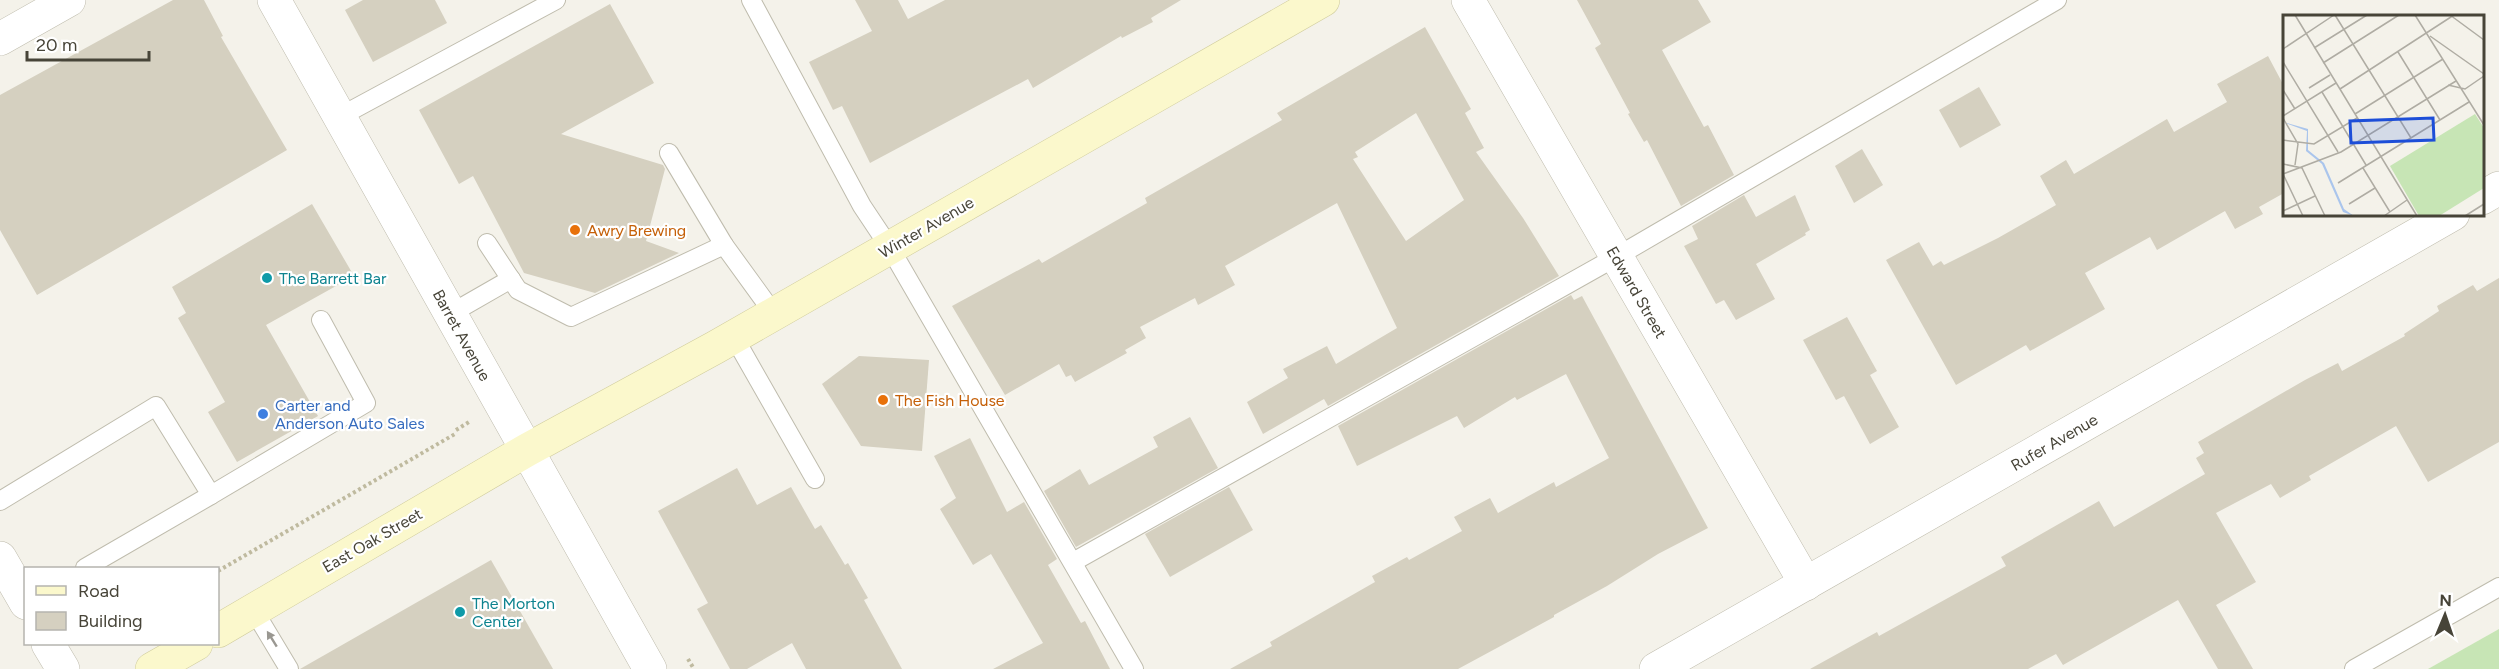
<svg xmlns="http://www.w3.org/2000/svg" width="2499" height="669" viewBox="0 0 2499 669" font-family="Figtree,sans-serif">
<rect width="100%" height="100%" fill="#f4f2ea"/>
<polygon fill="#c7e5b5" points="2499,629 2499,669 2428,669"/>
<g fill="#d5d0c0" fill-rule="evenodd">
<polygon points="173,0 204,0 223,36 221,37 287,150 37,295 0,230 0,95"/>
<polygon points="363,0 435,0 447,23 373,62 345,10"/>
<polygon points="855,0 898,0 908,19 945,0 1181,0 1151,18 1153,22 1122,38 1121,36 1033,88 1028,79 870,163 842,106 833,110 809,62 872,31"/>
<polygon points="1577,0 1698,0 1711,22 1662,50 1704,127 1708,125 1734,175 1681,206 1647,140 1644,142 1628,114 1630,113 1595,48 1601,44"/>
<polygon points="610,4 654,83 561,134 663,165 665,169 646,241 679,253 595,293 524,273 473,176 459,184 419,110"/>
<path d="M1425 27 1471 109 1465 113 1484 148 1476 152 1523 218 1559 276 1328 406 1324 399 1263 434 1247 402 1288 378 1283 369 1327 346 1336 364 1397 328 1337 203 1225 266 1235 285 1198 305 1195 298 1140 327 1146 338 1125 350 1127 353 1075 382 1071 375 1066 377 1059 364 1005 395 952 306 1039 259 1042 263 1147 203 1145 198 1282 120 1277 113ZM1416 113 1464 200 1406 241 1353 159 1358 157 1355 152Z"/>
<polygon points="2268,56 2284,86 2284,193 2259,207 2263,214 2235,229 2225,211 2157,250 2150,237 2085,273 2105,309 2030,351 2026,345 1956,385 1886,260 1919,242 1933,266 1941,261 1944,265 1998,238 2056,205 2040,176 2066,160 2074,174 2167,119 2174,132 2227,102 2217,84"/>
<polygon points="1979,87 2001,125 1960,148 1939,110"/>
<polygon points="1862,149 1883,185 1854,203 1835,166"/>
<polygon points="1744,195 1756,217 1795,195 1810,230 1805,233 1806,235 1756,264 1775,299 1736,320 1724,300 1716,304 1684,246 1698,239 1692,226"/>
<polygon points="312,204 354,276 266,325 318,416 237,462 208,412 225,402 178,318 186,313 172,287"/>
<polygon points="2499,278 2499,442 2428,482 2396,426 2309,476 2311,480 2280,498 2271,484 2216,513 2256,582 2216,605 2253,669 2218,669 2178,600 2063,665 2056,654 2028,669 1810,669 1877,632 1879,636 2006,566 2001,557 2099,501 2114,527 2205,474 2196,458 2204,453 2198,442 2305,380 2338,363 2342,371 2405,336 2404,334 2439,311 2437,306 2473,285 2477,291"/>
<polygon points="1571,295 1574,300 1582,296 1708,528 1658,554 1607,586 1554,615 1554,617 1458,669 1230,669 1272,646 1270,642 1375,582 1372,576 1407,557 1409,560 1462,531 1454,517 1490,498 1498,513 1554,482 1556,487 1609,458 1566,374 1517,400 1515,397 1464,428 1457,416 1357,466 1338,426"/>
<polygon points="1847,317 1877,371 1870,375 1899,427 1870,444 1844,396 1836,400 1803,340"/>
<polygon points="859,356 929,360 922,451 861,446 822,384"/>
<polygon points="1190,417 1218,468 1076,547 1044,491 1080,469 1089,485 1158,447 1153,437"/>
<polygon points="970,438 1007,512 1024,502 1057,559 1048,565 1081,623 1085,621 1110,669 993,669 1043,643 991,554 973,565 940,509 956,498 934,456"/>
<polygon points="737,468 757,505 791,487 815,529 821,525 845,565 848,563 868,598 864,600 902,669 806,669 792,643 747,669 730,669 697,609 708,603 658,511"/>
<polygon points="1229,487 1253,530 1170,577 1145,534"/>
<polygon points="491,560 553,669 300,669"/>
</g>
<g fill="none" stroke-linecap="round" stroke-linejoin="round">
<defs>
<g id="service">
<polyline points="751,0 862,206 890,248 1134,669"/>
<polyline points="341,116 556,0"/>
<polyline points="669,153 724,245"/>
<polyline points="487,243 518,290 571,317 724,245 774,314"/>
<polyline points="450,314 511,279"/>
<polyline points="734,337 815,479"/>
<polyline points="211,495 366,403 321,320"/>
<polyline points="0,501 156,406 211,495 85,568"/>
<polyline points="1073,562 1616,257 2057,0"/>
<polyline points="253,609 289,669"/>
<polyline points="2354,669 2499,587"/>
</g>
<g id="minor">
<polyline points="1468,0 1806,584"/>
<polyline points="2482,198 2499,188"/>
<polyline points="0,558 26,603"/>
<polyline points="48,644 63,669"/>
<polyline points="1656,669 2453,214"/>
</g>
<g id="tertiary">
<polyline points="274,0 650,669"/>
<polyline points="0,39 69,0"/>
</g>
<g id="secondary">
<polyline points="218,631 527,450 716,347 1323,0"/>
<polyline points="152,669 196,644"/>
</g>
</defs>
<use href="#service" stroke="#bfbcad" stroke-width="20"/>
<use href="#minor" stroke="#bfbcad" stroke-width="34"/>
<use href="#tertiary" stroke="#bfbcad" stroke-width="34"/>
<use href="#secondary" stroke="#d0cc9c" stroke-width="34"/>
<g stroke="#bfba9f" stroke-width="4" stroke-dasharray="3 3" stroke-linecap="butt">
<polyline points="456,430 469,422"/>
<polyline points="218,571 455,434"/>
<polyline points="688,659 694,669"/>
</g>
<use href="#service" stroke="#fff" stroke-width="18"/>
<use href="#minor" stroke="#fff" stroke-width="33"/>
<use href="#tertiary" stroke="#fff" stroke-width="33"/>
<use href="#secondary" stroke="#fbf8cc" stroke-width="33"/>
</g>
<defs><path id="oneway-solid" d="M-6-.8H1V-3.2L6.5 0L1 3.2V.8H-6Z" transform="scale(1.5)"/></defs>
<use fill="#9a9892" href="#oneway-solid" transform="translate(272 639) rotate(-122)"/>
<g fill="#e8710a" stroke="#fff" stroke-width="2">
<circle cx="575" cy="230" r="6"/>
<circle cx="883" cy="400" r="6"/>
</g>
<g fill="#0f9aa8" stroke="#fff" stroke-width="2">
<circle cx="267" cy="278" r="6"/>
<circle cx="460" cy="612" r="6"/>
</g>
<circle fill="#3f7fe0" stroke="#fff" stroke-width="2" cx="263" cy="414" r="6"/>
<g text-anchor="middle" stroke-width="4.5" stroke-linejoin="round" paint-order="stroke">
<g font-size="16" fill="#474438" stroke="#fff">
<text transform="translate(926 227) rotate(-30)" y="6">Winter Avenue</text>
<text transform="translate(1637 292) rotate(60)" y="6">Edward Street</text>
<text transform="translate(462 335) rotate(61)" y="6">Barret Avenue</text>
<text transform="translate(2054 442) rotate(-30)" y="6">Rufer Avenue</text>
<text transform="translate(372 540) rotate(-30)" y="6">East Oak Street</text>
</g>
<g font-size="16" fill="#c56008" stroke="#fff" text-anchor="start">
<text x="587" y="236">Awry Brewing</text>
<text x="895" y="406">The Fish House</text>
</g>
<g font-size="16" fill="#0d838f" stroke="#fff" text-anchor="start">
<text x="279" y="284">The Barrett Bar</text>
<text x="472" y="609">The Morton<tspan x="472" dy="18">Center</tspan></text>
</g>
<g font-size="16" fill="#366cbe" stroke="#fff" text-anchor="start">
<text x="275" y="411">Carter and<tspan x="275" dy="18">Anderson Auto Sales</tspan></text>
</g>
</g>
<g transform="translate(2283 15)">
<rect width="201" height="201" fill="#f4f2ea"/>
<path d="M192 99 201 113V173L156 201H136L107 151Z" fill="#c7e5b5"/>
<path d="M0 107 25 114V135L41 148 61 194 71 201 60 197 39 149 23 136 24 116Z" fill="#aac5ec"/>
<path fill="none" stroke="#afaca3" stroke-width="1.5" d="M12 0 134 201M52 0 128 123M132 0 201 110M167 0 201 25M147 21 201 59M31 33 84 0M0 34 51 0M115 37 157 105M0 47 55 137M40 48 116 0M165 70 182 74 201 61M26 73 47 60M57 74 171 0M0 75 12 94M39 77 83 150M72 99 160 44M0 101 53 68M0 103 15 129 12 150M0 125 31 129 74 103M0 149 19 153 42 201M80 153 107 197M0 159 20 201M0 159 58 137 173 66M55 168 186 87M66 189 92 173M0 196 32 181M101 201 124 185M182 201 201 189"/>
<path fill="#1d4ed8" fill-opacity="0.15" stroke="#1d4ed8" stroke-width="3" d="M150 103 151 125 68 128 67 106Z"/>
<rect width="201" height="201" fill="none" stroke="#474438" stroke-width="3"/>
</g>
<rect x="24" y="567" width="195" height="78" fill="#ffffff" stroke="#b5b4af" stroke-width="1.5"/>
<rect x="36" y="586" width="30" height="9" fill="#fbf8cc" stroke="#b5b4af" stroke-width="1.5"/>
<text x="78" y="597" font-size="18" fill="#474438">Road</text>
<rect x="36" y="612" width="30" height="18" fill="#d5d0c0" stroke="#b5b4af" stroke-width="1.5"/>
<text x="78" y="627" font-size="18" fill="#474438">Building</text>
<g transform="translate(2445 615) rotate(2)" stroke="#ffffff" stroke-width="4.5" paint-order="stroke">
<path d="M0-4.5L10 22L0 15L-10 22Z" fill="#474438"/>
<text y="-9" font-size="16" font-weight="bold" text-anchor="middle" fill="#474438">N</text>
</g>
<path d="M27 51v9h122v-9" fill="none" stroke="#474438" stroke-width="3"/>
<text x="36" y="51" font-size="18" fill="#474438" stroke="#ffffff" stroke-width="4.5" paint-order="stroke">20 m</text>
</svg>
